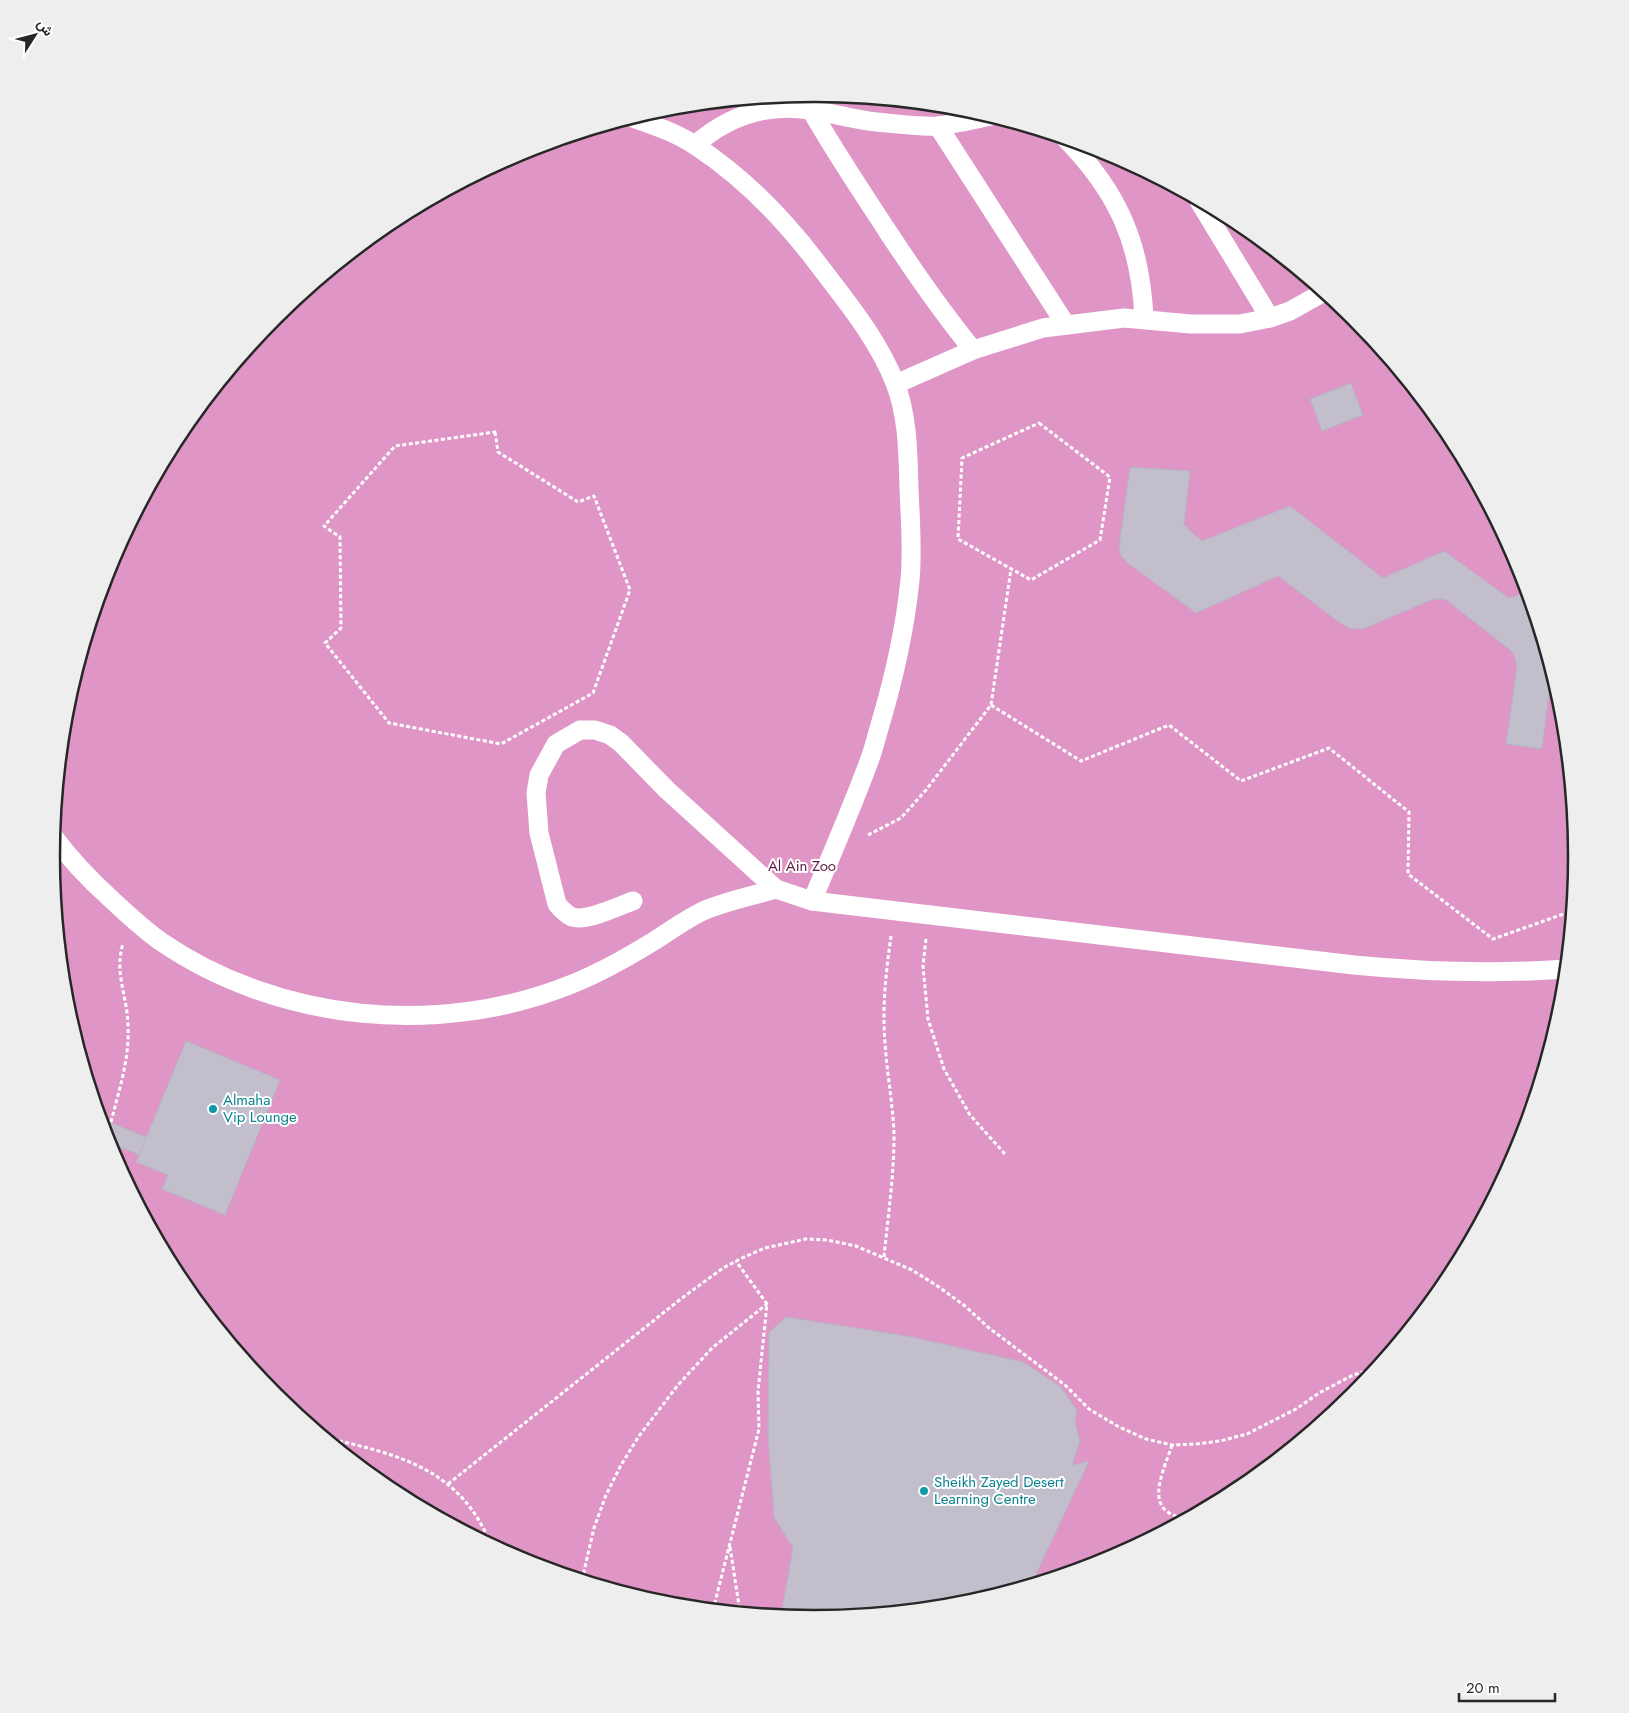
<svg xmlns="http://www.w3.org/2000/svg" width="1629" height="1713" viewBox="0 0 1629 1713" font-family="Jost,Vazirmatn,sans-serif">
<rect width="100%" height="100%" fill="#ddd9ea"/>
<circle fill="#df96c7" cx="812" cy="858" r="759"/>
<g fill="#c2becc" stroke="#b8b3c5">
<polygon points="1351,383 1363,415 1322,431 1310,399"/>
<polygon points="1130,467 1190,471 1184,525 1202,541 1290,506 1383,578 1444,551 1509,598 1528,591 1552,671 1542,749 1506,744 1517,667 1514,655 1510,650 1445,599 1434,599 1365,628 1351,629 1340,623 1278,576 1196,613 1129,564 1121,556 1119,546"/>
<polygon points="186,1041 280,1080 225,1215 162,1189 168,1175 136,1162"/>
<polygon points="100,1118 146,1137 140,1155 107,1142"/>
<polygon points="786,1317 907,1336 1023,1362 1061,1387 1077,1411 1075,1422 1080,1441 1072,1465 1089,1461 1031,1585 963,1605 814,1620 781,1616 793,1548 774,1517 768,1436 769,1332"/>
</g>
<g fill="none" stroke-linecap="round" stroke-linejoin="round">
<g stroke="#fff" stroke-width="3" stroke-dasharray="4 2.5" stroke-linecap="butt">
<polygon points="1039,423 1110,477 1100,540 1031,580 958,539 962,458"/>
<polygon points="495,432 498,452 578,502 594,496 630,590 593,693 501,744 389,723 325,643 341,628 340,537 324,526 395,446"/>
<polyline points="991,705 1081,761 1169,725 1241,781 1329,748 1409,812 1408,874 1493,939 1572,911"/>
<polyline points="868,835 901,818 926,790 991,705 1011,569"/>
<polyline points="926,939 923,966 928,1019 944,1069 970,1115 1005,1154"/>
<path d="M111 1122C119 1090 130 1058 128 1024 127 996 114 971 123 944"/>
<path d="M884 1257C888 1216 894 1176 894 1135 893 1104 887 1074 885 1043 882 1007 886 972 891 936"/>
<path d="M326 1438C398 1454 461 1469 491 1545"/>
<path d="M1172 1445C1163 1473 1140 1515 1189 1518"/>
<polyline points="448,1484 682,1298 723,1268 744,1257 765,1248 806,1239 827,1240 856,1246 912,1270 939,1287 965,1306 989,1328 1065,1385 1089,1409 1119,1427 1146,1439 1172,1445 1196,1444 1220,1441 1247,1434 1296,1409 1319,1393 1353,1375 1378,1368"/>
<polyline points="730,1547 740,1612"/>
<polyline points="585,1580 584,1571 594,1528 606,1495 621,1465 639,1436 678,1385 712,1348 767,1304"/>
<polyline points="713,1610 759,1429 758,1391 767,1304 736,1261"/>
</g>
<g stroke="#fff" stroke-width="19">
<path d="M811 110C835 152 862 192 888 232 915 273 942 312 973 350"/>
<path d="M633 118C653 125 677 133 696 146 743 177 784 219 818 264 846 301 878 339 895 383 908 416 908 454 909 488 910 518 913 550 910 580 905 629 894 678 880 725 876 738 873 752 868 764 851 810 831 856 812 901"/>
<polyline points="938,126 1066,325"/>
<path d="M1066 139C1118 192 1141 244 1144 319"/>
<path d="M695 145C728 116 766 103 810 110 833 113 854 120 877 122 897 124 919 127 938 126 956 124 973 120 991 116"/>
<polyline points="1199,201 1270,318"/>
<polyline points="896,384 973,350 1043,328 1124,318 1191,324 1240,324 1270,318 1290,311 1324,292"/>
<path d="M53 836C70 859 90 880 111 899 127 914 142 928 160 941 278 1022 439 1038 572 984 600 973 628 957 654 941 670 931 686 919 703 911 726 901 752 896 776 889"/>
<path d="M633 901C618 906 587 922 572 917 566 914 561 909 557 904L539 833 536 793 539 775 556 744 580 730H595L610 735 621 743 667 790 776 889 812 901 1354 965C1425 972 1495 974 1567 969"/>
</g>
</g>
<g fill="#0f9aa8" stroke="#fff" stroke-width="2">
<circle cx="213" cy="1109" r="5"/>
<circle cx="924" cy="1491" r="5"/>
</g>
<g text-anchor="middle" stroke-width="4" stroke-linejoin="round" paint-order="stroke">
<g font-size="15" fill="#611b40" stroke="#fff">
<text x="802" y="871">Al Ain Zoo</text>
</g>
<g font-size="15" fill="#0d838f" stroke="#fff" text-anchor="start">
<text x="223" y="1105">Almaha<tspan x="223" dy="17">Vip Lounge</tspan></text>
<text x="934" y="1487">Sheikh Zayed Desert<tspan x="934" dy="17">Learning Centre</tspan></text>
</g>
</g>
<path d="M0 0H1629V1713H0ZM60 856a754 754 0 1 1 1508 0a754 754 0 1 1-1508 0Z" fill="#eee" fill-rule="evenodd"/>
<path fill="none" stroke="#272727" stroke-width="2.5" d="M60 856a754 754 0 1 1 1508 0a754 754 0 1 1-1508 0Z"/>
<g transform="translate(35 35) rotate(54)" stroke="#ffffff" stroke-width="4" paint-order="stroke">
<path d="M0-4L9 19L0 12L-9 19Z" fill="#272727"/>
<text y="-8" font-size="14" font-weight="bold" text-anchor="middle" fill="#272727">ش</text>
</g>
<path d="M1459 1693v8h96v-8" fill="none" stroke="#272727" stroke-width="2.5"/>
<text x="1466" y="1693" font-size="15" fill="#272727" stroke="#ffffff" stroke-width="4" paint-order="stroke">20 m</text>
</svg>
